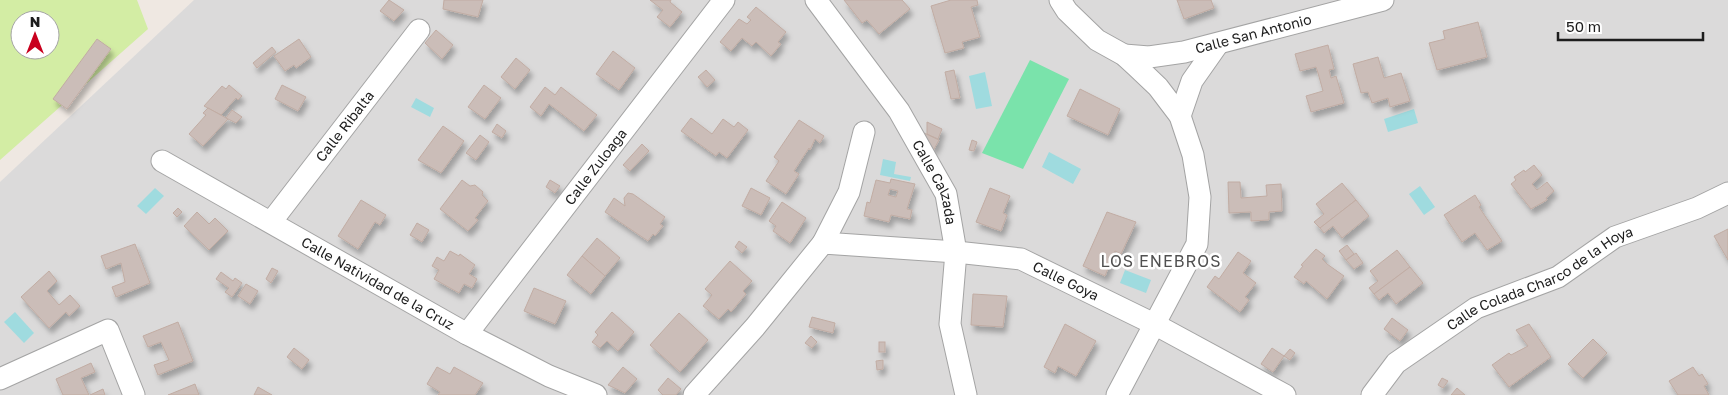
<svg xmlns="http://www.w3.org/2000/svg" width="1728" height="395" viewBox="0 0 1728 395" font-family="'Golos Text',sans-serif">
<defs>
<filter id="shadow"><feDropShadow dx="3" dy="5.5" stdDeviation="2.5" flood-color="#0004"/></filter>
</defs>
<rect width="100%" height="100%" fill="#efe8e2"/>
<polygon fill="#dbdada" points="194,0 1728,0 1728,395 0,395 0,182"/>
<path fill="#d3eda4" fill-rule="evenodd" d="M0 0H137L148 29 0 160ZM20 20H50V50H20Z"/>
<polygon fill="#7ae3ab" points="1030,60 1069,79 1023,169 982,153"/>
<g fill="#9fdbdf">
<polygon points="985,72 992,106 976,109 969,76"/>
<polygon points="416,98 434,108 430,117 411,107"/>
<polygon points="1414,109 1418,123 1388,132 1384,119"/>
<polygon points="1049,152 1081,169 1073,184 1042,167"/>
<polygon points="883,159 896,162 894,174 911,177 910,181 880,175"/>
<polygon points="1420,186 1435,207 1424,215 1409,194"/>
<polygon points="155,188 164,196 146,214 137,206"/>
<polygon points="1125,270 1151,280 1146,293 1120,283"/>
<polygon points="15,312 34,333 24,343 4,322"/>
</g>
<g fill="#cbbdb8" stroke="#c1aca3" fill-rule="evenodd" filter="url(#shadow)">
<polygon points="389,0 404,10 394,21 380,11"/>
<polygon points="444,0 483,0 478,17 443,9"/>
<polygon points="650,0 671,0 670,2 682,12 670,27 657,17 663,10"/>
<polygon points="844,0 902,0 910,9 879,34 867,20 862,23"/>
<polygon points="951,0 977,0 978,5 971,7 980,37 962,42 964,48 945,53 931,6"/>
<polygon points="1177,0 1211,0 1214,8 1184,19"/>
<polygon points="756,7 786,32 778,42 781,44 771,56 756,42 752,46 742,38 731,51 720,42 739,19 747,24 751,20 747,17"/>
<polygon points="1478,22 1487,57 1437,70 1429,43 1445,39 1443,31"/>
<polygon points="436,30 453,45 442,59 425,43"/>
<polygon points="97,39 111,49 67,109 53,99"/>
<polygon points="299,39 311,57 296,68 294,65 285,71 274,56"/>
<polygon points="1328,45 1334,69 1329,70 1331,78 1336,76 1344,103 1311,112 1306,96 1323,91 1318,73 1316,67 1300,71 1295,54"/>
<polygon points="272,47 276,52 257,68 253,63"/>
<polygon points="613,51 635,68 619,90 596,74"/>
<polygon points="1378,57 1384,78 1401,73 1410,101 1390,107 1388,98 1372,103 1368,92 1361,93 1353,64"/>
<polygon points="516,58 530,70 515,89 501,77"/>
<polygon points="706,70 715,80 707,87 698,77"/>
<polygon points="954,70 960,98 951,99 945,72"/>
<polygon points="229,85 242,96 238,100 236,98 221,115 204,106 222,86 226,89"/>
<polygon points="282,85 306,97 298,111 275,99"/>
<polygon points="484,85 501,98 485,119 468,107"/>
<polygon points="545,87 555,95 561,87 597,115 584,131 549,104 541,116 530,107"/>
<polygon points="1080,89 1120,109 1108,135 1067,116"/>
<polygon points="208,108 228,119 203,146 189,134 206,115 203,113"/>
<polygon points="232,110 242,117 236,123 226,118"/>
<polygon points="691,118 712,134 723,119 734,127 738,122 748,130 727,158 719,152 716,156 681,131"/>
<polygon points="799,120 824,136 820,143 815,139 810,150 809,148 794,171 799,174 786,194 766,181 779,161 774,157"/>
<polygon points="927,122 942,129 938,139 927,134"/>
<polygon points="497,124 506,131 502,138 492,132"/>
<polygon points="443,126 464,141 441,173 418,160"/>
<polygon points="924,133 939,140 933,151"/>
<polygon points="480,135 489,142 476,160 466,153"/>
<polygon points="972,140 977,142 974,151 969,150"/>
<polygon points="642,144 649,151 630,171 623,165"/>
<polygon points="1534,165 1542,175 1532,184 1537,190 1547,182 1554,191 1546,198 1547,200 1531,209 1511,184 1516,180 1514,177 1524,170 1525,172"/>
<path d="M891 179 915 184 907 209 912 210 910 219 891 215 889 222 864 216 867 202 870 203 876 180 890 183ZM890 189 898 191 896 197 888 195Z"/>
<polygon points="462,180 470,186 475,185 483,192 482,195 488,201 475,218 478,220 468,231 440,209"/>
<polygon points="550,180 560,186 555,193 546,187"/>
<polygon points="1228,182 1240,182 1241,198 1267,196 1266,185 1281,184 1282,211 1269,212 1269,220 1251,221 1251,212 1229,213"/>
<polygon points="1342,183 1356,200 1320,228 1314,222 1324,214 1316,204"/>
<polygon points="751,188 770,198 761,215 742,206"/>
<polygon points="990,188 1010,196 1003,213 1007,215 1001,231 976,222"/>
<polygon points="628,193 633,194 665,217 660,224 663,226 655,236 653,234 648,241 605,212 614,198 625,206 624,198"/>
<polygon points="1475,195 1481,205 1479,207 1502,241 1487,250 1475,233 1462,242 1444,215"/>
<polygon points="361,200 386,215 380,225 375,222 358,249 338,236"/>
<polygon points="1356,200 1369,216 1342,238 1333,226 1324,233 1320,228"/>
<polygon points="782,202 806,218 790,243 773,231 776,226 769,221"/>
<polygon points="178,208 182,212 177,217 173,213"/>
<polygon points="197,212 209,224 215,218 228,231 209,250 184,226"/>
<polygon points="1107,212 1136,222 1121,254 1115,251 1105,276 1083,266"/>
<polygon points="417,223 429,230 422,242 410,235"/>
<polygon points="1728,229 1728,260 1714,236"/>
<polygon points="597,238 620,258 605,276 582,256"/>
<polygon points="739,241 747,247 742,253 735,247"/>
<polygon points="135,244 150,283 116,297 112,287 125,282 121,263 106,269 101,256"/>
<polygon points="1347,245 1354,254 1346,260 1339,251"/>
<polygon points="1316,249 1325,256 1322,259 1327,264 1344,276 1327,299 1306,281 1304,284 1294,277 1303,266 1301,265"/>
<polygon points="1397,250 1410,267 1374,294 1369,288 1378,281 1370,271"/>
<polygon points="450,251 459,256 460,254 475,265 469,274 477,279 472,288 464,284 459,293 434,279 439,270 432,266 437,257 444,261"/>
<polygon points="1238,252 1251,261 1243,273 1256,283 1245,297 1249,300 1240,312 1207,287 1215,276 1219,279"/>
<polygon points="1356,253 1363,263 1354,269 1346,260"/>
<polygon points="582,256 605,276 591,294 567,275"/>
<polygon points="730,261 752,281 743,291 746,294 731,312 728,309 719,319 703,306 712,295 705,289"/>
<polygon points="1410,267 1423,283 1396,304 1388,293 1379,300 1374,294"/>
<polygon points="272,268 278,271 271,283 266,279"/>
<polygon points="49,271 57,281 47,291 59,305 70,295 80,306 69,316 66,312 49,328 21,297"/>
<polygon points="221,272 233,281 235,278 242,283 232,297 225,292 229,288 216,279"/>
<polygon points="246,284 258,291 250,304 238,296"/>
<polygon points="534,288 566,301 555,324 524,311"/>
<polygon points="973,294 1007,296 1003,327 971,325"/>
<polygon points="612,312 634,332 618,351 607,341 600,348 592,342 598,335 595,332"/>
<polygon points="679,313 708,340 680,372 650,345"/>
<polygon points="812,317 835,323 833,333 809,327"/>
<polygon points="1392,318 1408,330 1400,341 1384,329"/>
<polygon points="178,322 193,361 158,375 154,365 169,360 161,342 148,347 143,336"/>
<polygon points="1065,324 1096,341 1076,376 1058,366 1055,373 1044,367"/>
<polygon points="1529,324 1551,357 1509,387 1492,365 1509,353 1511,355 1528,346 1516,330"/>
<polygon points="811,336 817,342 812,348 805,343"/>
<polygon points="1593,339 1607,353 1583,378 1568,364"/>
<rect x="879" y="342" width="6" height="10"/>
<polygon points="294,348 309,360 302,369 287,357"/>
<polygon points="1272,348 1284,356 1273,372 1261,364"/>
<polygon points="1290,349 1295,353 1290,360 1284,356"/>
<polygon points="883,360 883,369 877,370 876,361"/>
<polygon points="91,363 95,372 81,378 89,395 63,395 56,379"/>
<polygon points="437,367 450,374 454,367 483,383 475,395 438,395 440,392 427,384"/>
<polygon points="623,367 637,379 625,393 608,385"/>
<polygon points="1693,367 1699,376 1702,374 1708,384 1704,386 1709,395 1678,395 1669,381"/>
<polygon points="668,378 681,389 676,395 663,395 658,390"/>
<polygon points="1442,378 1448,381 1443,388 1438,385"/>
<polygon points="195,384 199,395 168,395"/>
<polygon points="258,387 272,395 254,395"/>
<polygon points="1457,388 1465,395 1451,395"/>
<polygon points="103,389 105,395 90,395"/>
</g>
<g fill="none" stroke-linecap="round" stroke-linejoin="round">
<defs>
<g id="street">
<path id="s1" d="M816 0 899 111 946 194 956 252 950 324 966 395"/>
<polyline points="1060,0 1067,11 1097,40 1124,55 1136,66 1158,87 1180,116 1193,155 1200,197 1197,244 1117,395"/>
<path id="s2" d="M1124 55 1149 57 1184 52 1383 0"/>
<polyline points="1180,116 1192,81 1218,44"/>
<path id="s3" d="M162 161 467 334 549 376 596 395"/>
<path id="s4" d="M271 222 419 30"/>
<polyline points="823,243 849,192 864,132"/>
<path id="s5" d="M467 334 724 0"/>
<polyline points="0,379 108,330 134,395"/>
<path id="s6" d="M694 395 755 327 823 243 956 252 1021 259 1156 325 1285 395"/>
<path id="s7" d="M1372 395 1396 363 1476 308 1558 277 1615 237 1697 208 1728 193"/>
</g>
</defs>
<use href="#street" stroke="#a4a4a4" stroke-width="23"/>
<use href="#street" stroke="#fff" stroke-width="21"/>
</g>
<g text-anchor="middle" stroke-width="5" stroke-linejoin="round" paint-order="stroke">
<g font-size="14" fill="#1d1d1d" stroke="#fff">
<text dy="5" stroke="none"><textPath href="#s2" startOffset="132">Calle San Antonio</textPath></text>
<text dy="5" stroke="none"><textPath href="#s4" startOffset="121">Calle Ribalta</textPath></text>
<text dy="5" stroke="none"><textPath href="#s5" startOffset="211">Calle Zuloaga</textPath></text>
<text dy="5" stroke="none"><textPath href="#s1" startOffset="219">Calle Calzada</textPath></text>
<text dy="5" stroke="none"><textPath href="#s7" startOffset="208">Calle Colada Charco de la Hoya</textPath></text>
<text dy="5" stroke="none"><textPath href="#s6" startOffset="448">Calle Goya</textPath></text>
<text dy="5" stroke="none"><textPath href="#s3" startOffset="248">Calle Natividad de la Cruz</textPath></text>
</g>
<g font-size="16" letter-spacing="1" fill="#505050" stroke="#fff">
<text x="1161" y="267">LOS ENEBROS</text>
</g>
</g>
<g transform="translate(35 35)"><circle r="24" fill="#ffffff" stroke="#a5a5a5"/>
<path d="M0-4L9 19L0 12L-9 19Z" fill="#c9001e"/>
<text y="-8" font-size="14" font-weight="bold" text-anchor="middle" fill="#1d1d1d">N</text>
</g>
<path d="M1558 32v8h145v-8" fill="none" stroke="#1d1d1d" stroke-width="2.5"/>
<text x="1566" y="32" font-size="15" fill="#1d1d1d" stroke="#ffffff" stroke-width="4" paint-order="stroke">50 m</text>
</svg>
